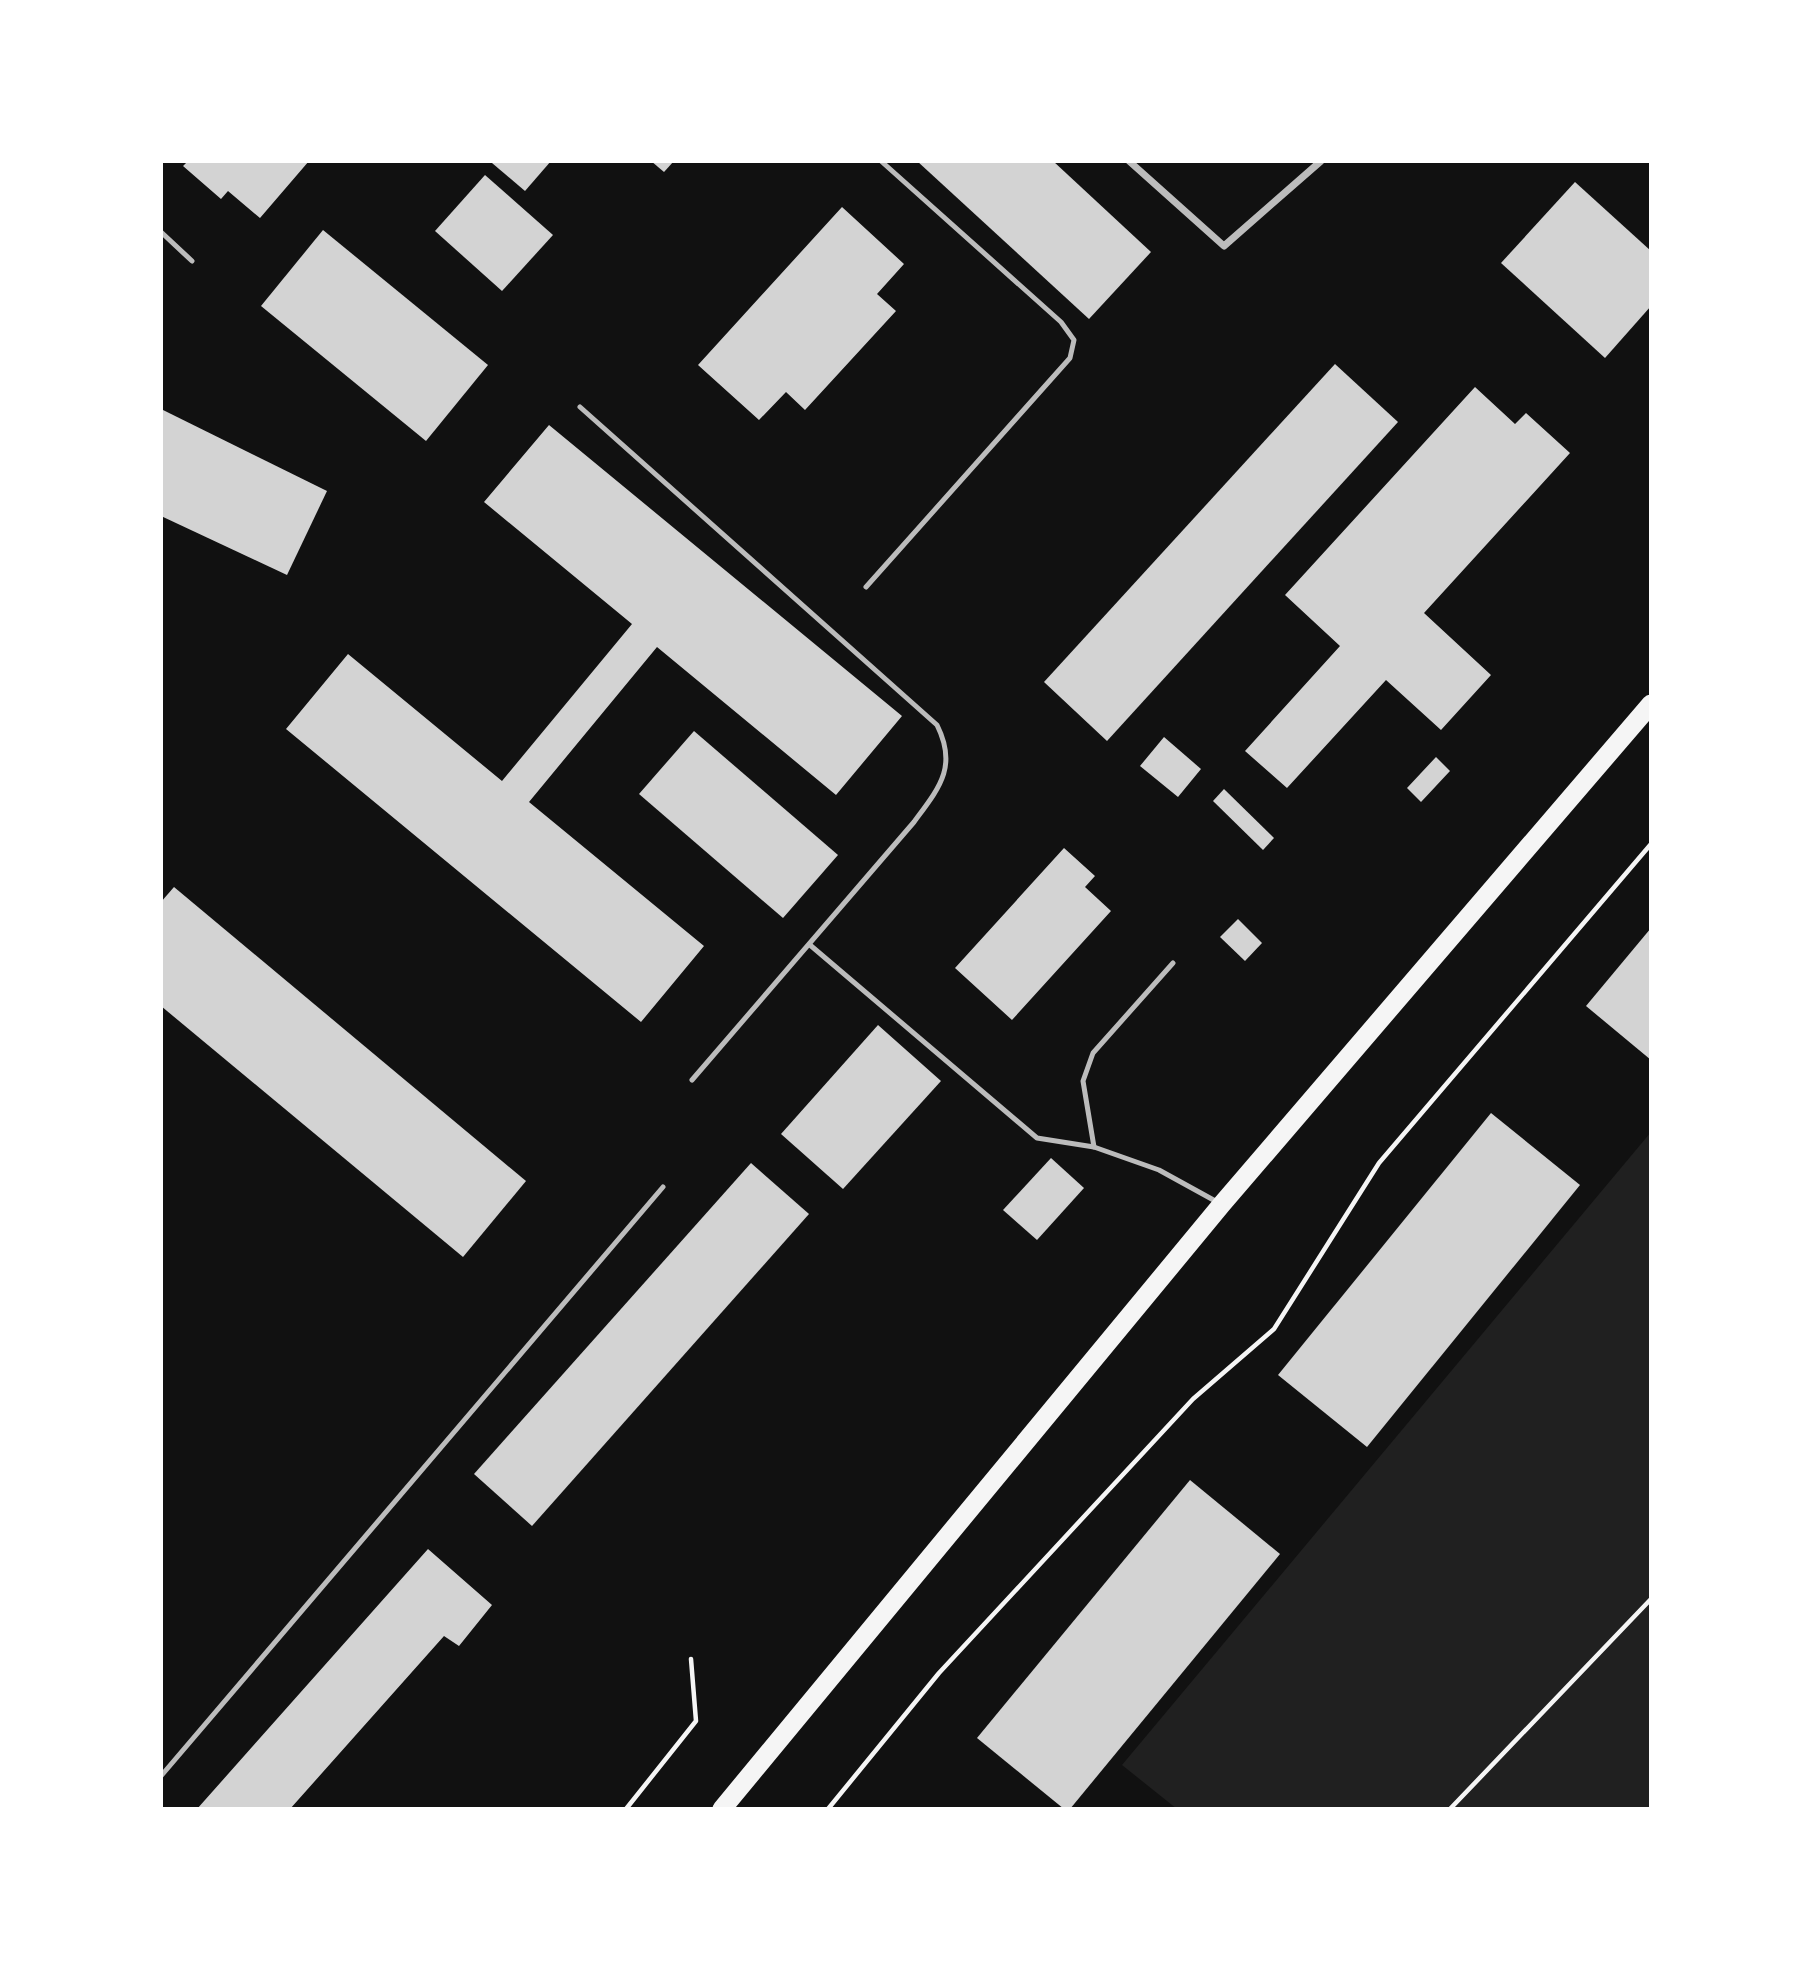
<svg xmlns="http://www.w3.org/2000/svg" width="1812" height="1970" viewBox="0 0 1812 1970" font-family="'Exo 2',sans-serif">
<rect width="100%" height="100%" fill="#111"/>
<polygon fill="#202020" points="1651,1132 1651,1809 1177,1809 1122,1765"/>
<g fill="#d3d3d3">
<polygon points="188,161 309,161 260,218 228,191 221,199 183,166"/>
<polygon points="494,161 551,161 525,191 492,163"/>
<polygon points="651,161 674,161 664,172"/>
<polygon points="917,161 1053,161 1151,252 1089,319"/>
<polygon points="485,175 553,235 502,291 435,231"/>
<polygon points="1575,182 1651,251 1651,306 1605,358 1501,263"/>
<polygon points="842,207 904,264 877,294 896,311 805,410 786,392 759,420 698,365"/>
<polygon points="323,230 488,365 426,441 261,306"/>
<polygon points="1335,364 1398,422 1107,741 1044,682"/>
<polygon points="1475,387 1515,424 1526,413 1570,453 1424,613 1491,675 1441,730 1386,680 1287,788 1245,751 1340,646 1285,595"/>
<polygon points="161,409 327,491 287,575 161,516"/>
<polygon points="549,425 902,716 836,795 657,647 529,802 704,946 641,1022 286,729 348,654 502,781 632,624 484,502"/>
<polygon points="694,731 838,855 783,918 639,794"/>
<polygon points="1164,737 1201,769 1178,797 1140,766"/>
<polygon points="1436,757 1450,771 1421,802 1407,788"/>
<polygon points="1224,789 1274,838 1263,850 1213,801"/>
<polygon points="1064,848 1095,876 1085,887 1111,911 1012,1020 955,968"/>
<polygon points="174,887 526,1181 463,1257 161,1006 161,902"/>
<polygon points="1238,919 1262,943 1245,961 1220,937"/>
<polygon points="1651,928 1651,1060 1586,1006"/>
<polygon points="878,1025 941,1081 843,1189 781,1134"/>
<polygon points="1491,1113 1580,1185 1367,1447 1278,1375"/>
<polygon points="1051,1158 1084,1188 1037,1240 1003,1210"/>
<polygon points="751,1163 809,1214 532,1526 474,1474"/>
<polygon points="1190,1480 1280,1554 1070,1809 1064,1809 977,1738"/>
<polygon points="428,1549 492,1605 459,1646 444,1636 290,1809 197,1809"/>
</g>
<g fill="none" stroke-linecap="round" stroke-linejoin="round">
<g stroke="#f5f5f5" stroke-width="4.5">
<polyline points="626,1809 696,1721 691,1659"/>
<polyline points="828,1809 939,1673 1193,1399 1274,1329 1379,1163 1651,844"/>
<polyline points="1450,1809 1651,1599"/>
</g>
<g stroke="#bcbcbc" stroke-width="5">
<polyline points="161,232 192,261"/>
<path d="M580 407 937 725C958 767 939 788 914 822L692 1080"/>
<polyline points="866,587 1070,358 1074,340 1061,322 881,161"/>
<polyline points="810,945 1037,1138 1094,1147 1159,1170 1219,1203"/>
<polyline points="1094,1147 1083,1081 1093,1053 1173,963"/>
<polyline points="161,1776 663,1187"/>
</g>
<polyline stroke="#bcbcbc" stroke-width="7" points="1129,161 1224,246 1321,161"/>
<polyline stroke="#f5f5f5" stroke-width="19" points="722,1809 1222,1204 1651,704"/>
</g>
<rect width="1812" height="1970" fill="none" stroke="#ffffff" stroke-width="326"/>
</svg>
